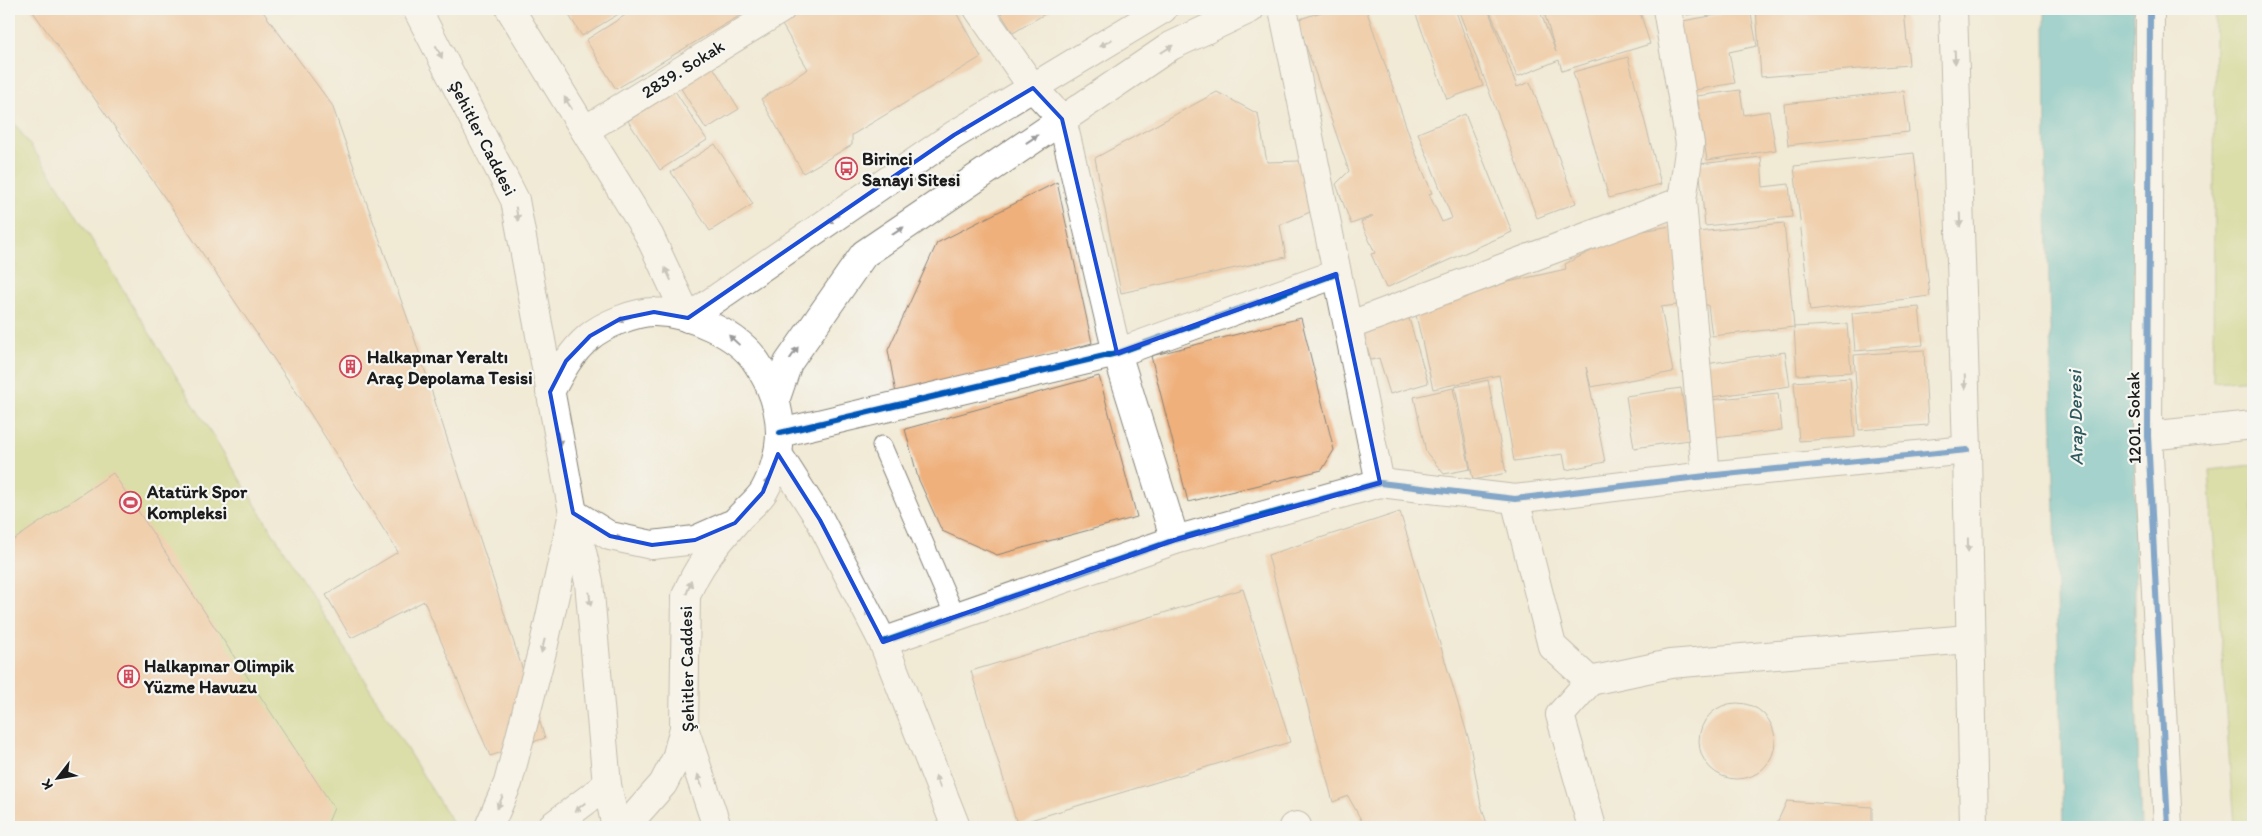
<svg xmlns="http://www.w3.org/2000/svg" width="2262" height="836" viewBox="0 0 2262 836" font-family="Itim,sans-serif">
<rect width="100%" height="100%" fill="#f6f6f2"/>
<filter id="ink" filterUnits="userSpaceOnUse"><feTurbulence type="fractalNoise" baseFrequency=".02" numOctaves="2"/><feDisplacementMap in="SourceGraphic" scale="10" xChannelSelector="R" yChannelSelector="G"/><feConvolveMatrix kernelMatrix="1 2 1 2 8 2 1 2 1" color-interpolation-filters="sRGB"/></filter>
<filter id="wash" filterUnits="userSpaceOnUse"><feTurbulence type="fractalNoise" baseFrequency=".0096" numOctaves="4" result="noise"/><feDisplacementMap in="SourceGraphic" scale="20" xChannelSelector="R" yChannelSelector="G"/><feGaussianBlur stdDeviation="1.12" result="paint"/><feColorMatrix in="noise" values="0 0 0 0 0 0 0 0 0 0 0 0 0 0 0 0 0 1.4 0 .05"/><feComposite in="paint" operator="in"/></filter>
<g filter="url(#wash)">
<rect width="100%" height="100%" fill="#f1ead6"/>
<g fill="#c1d072" stroke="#6e7647">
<polygon points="2215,9 2253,9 2253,379 2213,382"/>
<polygon points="9,116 53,177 455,827 9,827"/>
<polygon points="2253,465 2253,827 2234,827 2209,470"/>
</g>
<polygon fill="#48b6c0" stroke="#32696e" points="2045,9 2134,9 2135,669 2141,827 2063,827 2046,172"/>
<g id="blocks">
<g fill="#efb07c">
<polygon points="31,9 261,9 332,105 412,331 545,738 490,756 424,601 351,638 326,595 398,552 303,402 163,195"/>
<polygon points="565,9 627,9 582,36"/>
<polygon points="635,9 751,9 616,89 586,40"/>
<polygon points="792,9 954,9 981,57 852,135 852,145 803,173 761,99 808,69 778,18"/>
<polygon points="998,9 1053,9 1013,33"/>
<polygon points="1330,9 1366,9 1414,149 1432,193 1429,194 1442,222 1452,218 1418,133 1465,114 1512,232 1386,288 1371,254 1375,253 1361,222 1373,216 1351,224 1336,184 1349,171 1297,20"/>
<polygon points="1414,9 1455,9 1483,86 1447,99"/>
<polygon points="1458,9 1488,9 1517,87 1530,82 1576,203 1537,218"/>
<polygon points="1489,9 1539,9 1556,52 1543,9 1639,9 1650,44 1562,71 1559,60 1517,77"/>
<polygon points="1685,9 1716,9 1716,10 1687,15"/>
<polygon points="1750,9 1757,46 1729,52 1735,83 1689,91 1677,22"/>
<polygon points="1756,9 1904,9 1909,65 1761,77"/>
<polygon points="1628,57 1661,184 1609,198 1573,72"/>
<polygon points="710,62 739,109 706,129 677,82"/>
<polygon points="1740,90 1744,115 1769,111 1776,150 1707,160 1697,96"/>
<polygon points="675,91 707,140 660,170 628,121"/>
<polygon points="1904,91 1909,132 1788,145 1784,104"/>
<polygon points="1217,92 1258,114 1267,162 1300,161 1310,212 1280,225 1286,257 1121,293 1095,158"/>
<polygon points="715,144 753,204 710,231 671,172"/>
<polygon points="1914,153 1930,296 1810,311 1794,166"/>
<polygon points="1761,157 1763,187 1789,184 1792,217 1705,226 1699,164"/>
<polygon points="1057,182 1092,343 897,399 888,350 937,243"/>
<polygon points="1784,223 1794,327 1847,324 1851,372 1797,375 1794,327 1712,336 1708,305 1695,304 1688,233"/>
<polygon points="1671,226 1684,304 1661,307 1673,372 1591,387 1586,367 1605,462 1566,470 1563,454 1514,461 1499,375 1433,389 1416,315 1447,296 1566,269 1565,264 1625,234"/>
<polygon points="1919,307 1923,345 1855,351 1852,313"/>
<polygon points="1408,315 1428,383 1390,394 1379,358 1371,360 1362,329"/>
<polygon points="1301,318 1334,450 1322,470 1188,502 1151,356"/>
<polygon points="1924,350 1928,425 1859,430 1854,355"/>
<polygon points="1785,352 1790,386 1705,398 1699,365"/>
<polygon points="1099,376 1137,517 997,555 942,531 918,478 905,429"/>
<polygon points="1850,378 1855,437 1799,441 1794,382"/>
<polygon points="1488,380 1506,473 1473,480 1455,387"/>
<polygon points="1453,388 1470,469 1444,474 1426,452 1414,397"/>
<polygon points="1681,388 1689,440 1634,448 1626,396"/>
<polygon points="1778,393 1782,430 1715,438 1710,400"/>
<polygon points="113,473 334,808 326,827 9,827 9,543"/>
<polygon points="1400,512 1469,740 1481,805 1488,827 1365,827 1348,796 1333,802 1268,555"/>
<polygon points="1243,589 1290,742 1017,824 971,671"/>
<circle cx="1737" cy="741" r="38"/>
<polygon points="1787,801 1872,807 1872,827 1775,827"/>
</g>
</g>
</g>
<g filter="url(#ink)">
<use href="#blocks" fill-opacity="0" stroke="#868379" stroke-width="1"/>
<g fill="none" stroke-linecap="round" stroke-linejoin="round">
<defs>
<polyline id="service" points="882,446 955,616"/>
<g id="minor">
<polyline points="978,9 1033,88 1062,119 1117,353 1175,540"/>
<polyline points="1283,9 1380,483"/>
<polyline points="1667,9 1690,144 1682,201 1706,476"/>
<polyline points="2150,9 2148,436 2168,827"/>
<polyline points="585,130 781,9"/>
<polyline points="1348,326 1682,201"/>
<polyline points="780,433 1117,353 1336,274"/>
<polyline points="2148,436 2253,425"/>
<polyline points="1515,499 1552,646 1590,681 1560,715 1592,827"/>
<polyline points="883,642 1175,540 1380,483 1515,499 1706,476 1967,450"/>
<polyline points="1590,681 1670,664 1969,639"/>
<polyline points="1293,827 1297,826"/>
</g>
<g id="secondary">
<polyline points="1953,9 1967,450 1974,827"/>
<polyline points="688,318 954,135 1163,9"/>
<polyline points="776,398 788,363 864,254 1171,46 1250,9"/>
<polyline points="778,454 820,520 883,642 956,827"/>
<polyline points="551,827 607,785"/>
<polyline points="625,827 663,784 676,759 684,728"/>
</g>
<g id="primary">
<polyline points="417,9 515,200 573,513 589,582 607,785 616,827"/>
<polyline points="510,9 649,235 688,318"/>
<path d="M550 392C561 371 571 352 589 337 603 325 637 311 655 312 689 313 739 334 757 363 771 384 780 408 780 433 780 452 773 475 764 491 758 501 746 510 738 519 717 543 697 566 686 596L684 728 717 827"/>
<polyline points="489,827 508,783 544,644 573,513 610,536 652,545 695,540 729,525"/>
</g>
</defs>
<use href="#service" stroke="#868379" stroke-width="21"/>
<use href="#minor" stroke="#868379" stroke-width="30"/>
<use href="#secondary" stroke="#868379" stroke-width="30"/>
<use href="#primary" stroke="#868379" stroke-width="30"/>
<use href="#service" stroke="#fff" stroke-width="19"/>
<use href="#minor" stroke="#fff" stroke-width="28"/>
<use href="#secondary" stroke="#fff" stroke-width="28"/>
<use href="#primary" stroke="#fff" stroke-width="28"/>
<defs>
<g id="cycleway">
<polyline points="2150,9 2148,436 2168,827"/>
<polyline points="780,433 1117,353 1336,274"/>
<polyline points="883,642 1175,540 1380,483 1515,499 1706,476 1967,450"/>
</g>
</defs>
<use href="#cycleway" stroke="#f6f6f2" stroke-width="9"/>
<use href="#cycleway" stroke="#0057b8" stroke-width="6"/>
</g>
<defs><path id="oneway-solid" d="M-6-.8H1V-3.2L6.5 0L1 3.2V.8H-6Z" transform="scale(1.25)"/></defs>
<g fill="#999">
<use href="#oneway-solid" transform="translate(1106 43) rotate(149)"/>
<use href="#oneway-solid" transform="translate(1167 49) rotate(-32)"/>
<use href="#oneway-solid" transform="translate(439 52) rotate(63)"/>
<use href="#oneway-solid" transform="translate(1955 57) rotate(88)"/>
<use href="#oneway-solid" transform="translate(568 103) rotate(-122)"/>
<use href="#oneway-solid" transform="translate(967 128) rotate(149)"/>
<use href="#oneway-solid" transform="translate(1032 139) rotate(-34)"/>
<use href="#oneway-solid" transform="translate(517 214) rotate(80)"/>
<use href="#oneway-solid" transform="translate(833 219) rotate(146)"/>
<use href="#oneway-solid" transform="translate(1960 220) rotate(88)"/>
<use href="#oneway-solid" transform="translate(898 231) rotate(-34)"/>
<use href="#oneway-solid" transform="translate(668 274) rotate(-115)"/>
<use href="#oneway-solid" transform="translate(624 319) rotate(163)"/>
<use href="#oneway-solid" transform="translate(734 340) rotate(-137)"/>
<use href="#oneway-solid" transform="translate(794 353) rotate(-55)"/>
<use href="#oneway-solid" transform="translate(1965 382) rotate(88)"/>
<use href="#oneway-solid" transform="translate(559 439) rotate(79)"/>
<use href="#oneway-solid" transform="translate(766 485) rotate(-67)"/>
<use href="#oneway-solid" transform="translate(615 537) rotate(16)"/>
<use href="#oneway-solid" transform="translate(1968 545) rotate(89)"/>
<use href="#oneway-solid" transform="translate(689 587) rotate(-70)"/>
<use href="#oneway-solid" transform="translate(590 599) rotate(84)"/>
<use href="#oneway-solid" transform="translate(869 616) rotate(-117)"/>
<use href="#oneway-solid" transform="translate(543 646) rotate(104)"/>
<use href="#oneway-solid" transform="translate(700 781) rotate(-109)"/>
<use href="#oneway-solid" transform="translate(938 782) rotate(-111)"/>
<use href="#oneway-solid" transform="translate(500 802) rotate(114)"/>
<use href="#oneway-solid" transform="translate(580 807) rotate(141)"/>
</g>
</g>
<path d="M0 0H2262V836H0ZM1033 88 1062 119 1117 353 1336 274 1380 483 1175 540 883 642 820 520 778 454 763 492 735 523 695 540 652 545 610 536 573 513 550 392 566 361 590 336 620 319 654 312 688 318 954 135Z" fill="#f1ead6" fill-opacity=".55" fill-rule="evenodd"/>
<path fill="none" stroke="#1d4ed8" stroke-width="4" stroke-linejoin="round" d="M1033 88 1062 119 1117 353 1336 274 1380 483 1175 540 883 642 820 520 778 454 763 492 735 523 695 540 652 545 610 536 573 513 550 392 566 361 590 336 620 319 654 312 688 318 954 135Z"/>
<defs>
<symbol id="bus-ring" viewBox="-11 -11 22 22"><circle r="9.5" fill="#f6f6f2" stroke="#d1495b" stroke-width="1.5"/><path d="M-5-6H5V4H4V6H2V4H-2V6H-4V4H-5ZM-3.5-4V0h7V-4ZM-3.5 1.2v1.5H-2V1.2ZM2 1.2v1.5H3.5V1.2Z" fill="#d1495b"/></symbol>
<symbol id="building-ring" viewBox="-11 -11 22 22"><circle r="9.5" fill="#f6f6f2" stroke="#d1495b" stroke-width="1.5"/><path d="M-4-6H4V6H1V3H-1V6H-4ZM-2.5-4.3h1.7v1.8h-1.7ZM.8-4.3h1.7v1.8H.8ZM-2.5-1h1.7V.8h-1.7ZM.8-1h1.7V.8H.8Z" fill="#d1495b"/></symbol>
<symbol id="stadium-ring" viewBox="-11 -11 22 22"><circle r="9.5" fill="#f6f6f2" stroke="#d1495b" stroke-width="1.5"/><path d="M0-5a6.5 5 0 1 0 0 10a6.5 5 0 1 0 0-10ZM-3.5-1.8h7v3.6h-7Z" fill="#d1495b"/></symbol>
</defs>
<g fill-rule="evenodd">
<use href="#bus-ring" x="834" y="156" width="25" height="25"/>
<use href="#building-ring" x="338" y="354" width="25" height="25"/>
<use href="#stadium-ring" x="118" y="490" width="25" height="25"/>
<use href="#building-ring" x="116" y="664" width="25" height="25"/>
</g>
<g text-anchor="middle" stroke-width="4.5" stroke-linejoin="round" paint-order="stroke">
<g font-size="18" fill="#1c1c1c" stroke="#f6f6f2">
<text transform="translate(683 69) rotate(-32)" y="6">2839. Sokak</text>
<text transform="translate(483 138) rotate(63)" y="6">Şehitler Caddesi</text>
<text transform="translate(2134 418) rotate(-91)" y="6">1201. Sokak</text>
<text transform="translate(687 669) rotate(-91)" y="6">Şehitler Caddesi</text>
</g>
<g font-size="18" font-weight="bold" fill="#1c1c1c" stroke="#f6f6f2" text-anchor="start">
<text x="862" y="165">Birinci<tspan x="862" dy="21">Sanayi Sitesi</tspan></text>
<text x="367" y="363">Halkapınar Yeraltı<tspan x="367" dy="21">Araç Depolama Tesisi</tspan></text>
<text x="147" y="498">Atatürk Spor<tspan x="147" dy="21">Kompleksi</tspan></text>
<text x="144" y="672">Halkapınar Olimpik<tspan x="144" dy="21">Yüzme Havuzu</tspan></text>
</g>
<g font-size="19" font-style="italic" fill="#2e5a5e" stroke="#f6f6f2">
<text transform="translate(2075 418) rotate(-91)" y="7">Arap Deresi</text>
</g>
</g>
<rect width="2262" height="836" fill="none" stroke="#f6f6f2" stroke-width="30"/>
<g transform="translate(58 778) rotate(239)" stroke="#f6f6f2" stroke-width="4" paint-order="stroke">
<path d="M0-4L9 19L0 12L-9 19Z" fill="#1c1c1c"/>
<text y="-8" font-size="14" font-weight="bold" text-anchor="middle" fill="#1c1c1c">K</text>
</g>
</svg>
